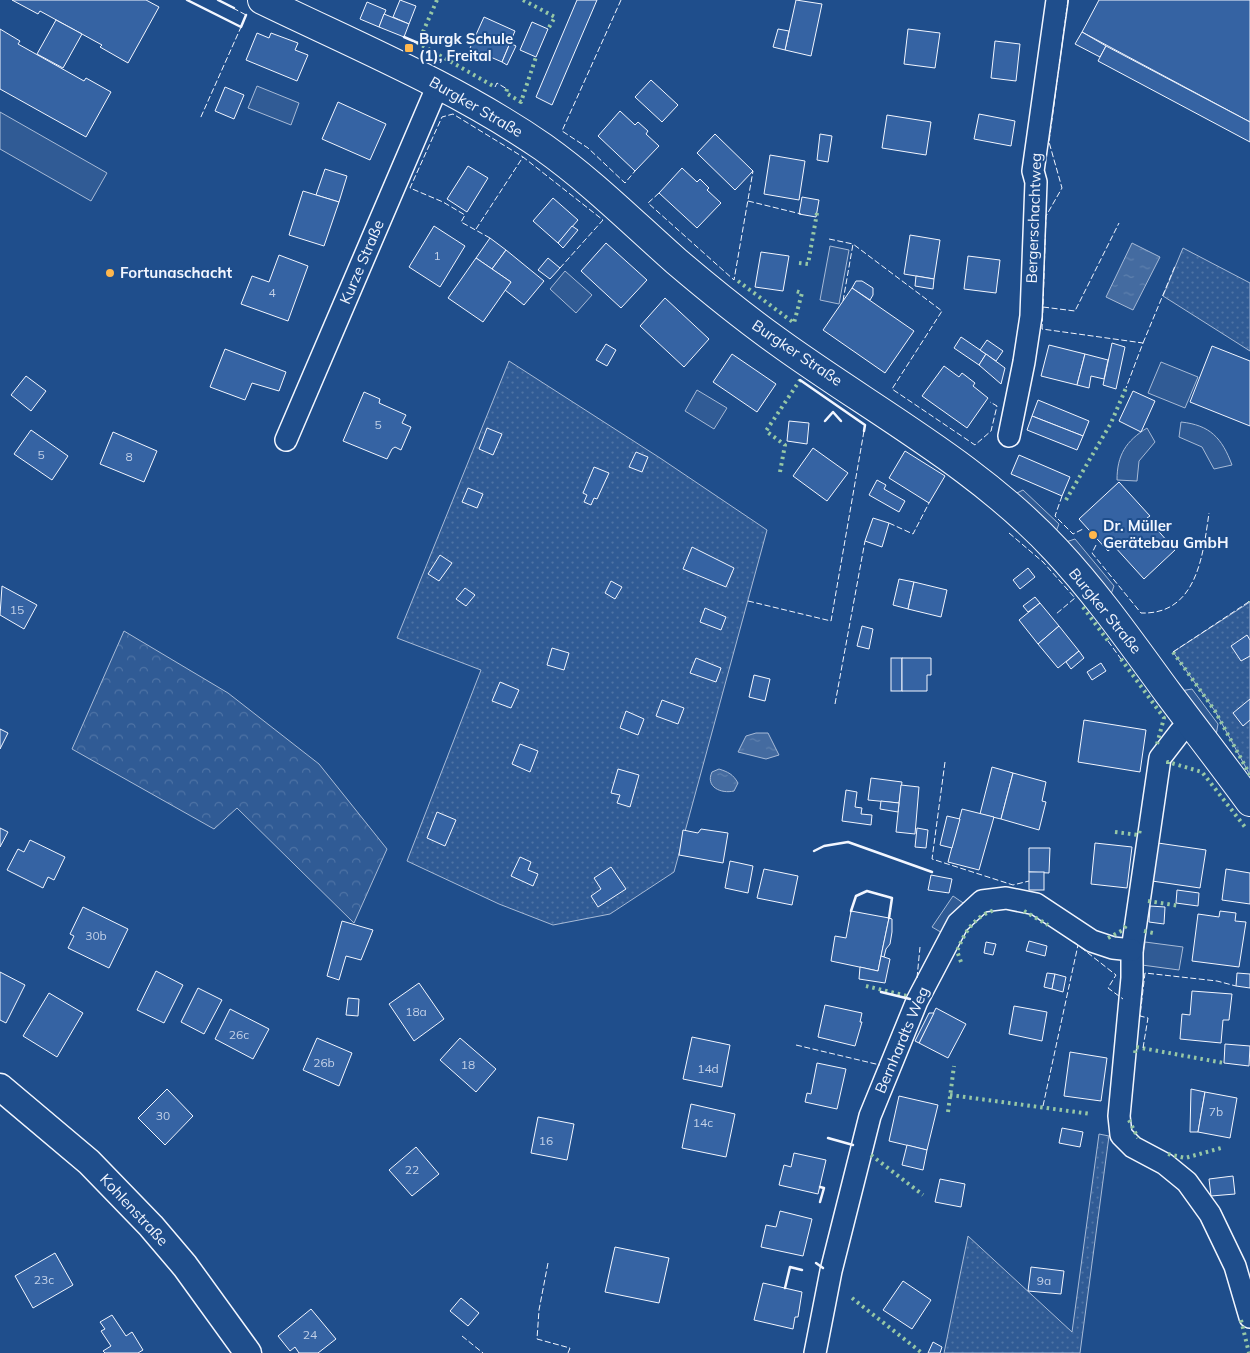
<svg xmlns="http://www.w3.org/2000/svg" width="1250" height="1353" viewBox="0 0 1250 1353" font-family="Mulish,sans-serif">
<defs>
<pattern id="green-dots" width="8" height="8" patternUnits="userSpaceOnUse" patternTransform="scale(1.25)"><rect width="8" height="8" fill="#305b95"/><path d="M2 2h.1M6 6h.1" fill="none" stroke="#4e73a5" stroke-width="1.8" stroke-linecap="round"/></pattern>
<pattern id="forest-crowns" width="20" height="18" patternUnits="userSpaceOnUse" patternTransform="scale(1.25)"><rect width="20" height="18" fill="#305b95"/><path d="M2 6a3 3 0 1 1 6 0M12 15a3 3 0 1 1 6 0" fill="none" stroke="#4e73a5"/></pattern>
<pattern id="water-ripples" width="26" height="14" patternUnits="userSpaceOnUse" patternTransform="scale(1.25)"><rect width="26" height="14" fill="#446ba0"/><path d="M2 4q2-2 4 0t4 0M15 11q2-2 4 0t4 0" fill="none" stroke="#5f81ae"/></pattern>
</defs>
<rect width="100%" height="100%" fill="#1f4e8c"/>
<g fill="url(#green-dots)" stroke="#a8bbd7">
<polygon points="1183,248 1250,283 1250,351 1163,296"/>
<polygon points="509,361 660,458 767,530 674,872 610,914 553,925 499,904 407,861 481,670 397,638"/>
<polygon points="1250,602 1250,775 1215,711 1173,652"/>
<polygon points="1099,1134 1109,1136 1080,1353 944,1353 968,1236 1072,1332"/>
</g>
<polygon fill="url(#forest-crowns)" stroke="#a8bbd7" points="124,631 228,693 319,764 387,849 354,923 237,808 214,829 72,749"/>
<g fill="#305b95" stroke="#a8bbd7">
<polygon points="257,86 299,103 291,125 248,108"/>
<polygon points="0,112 107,173 91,201 0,149"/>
<polygon points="830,246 849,250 839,304 820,300"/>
<polygon points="565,271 592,295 576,313 550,289"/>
<polygon points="1161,362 1198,377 1185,408 1148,393"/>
<polygon points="697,390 727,408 714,429 685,411"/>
<path d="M1181 422C1210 425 1222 438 1232 465L1214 469 1202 447 1179 437Z"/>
<path d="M1147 428 1155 442 1139 461 1137 481 1117 480C1117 455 1126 441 1147 428Z"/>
<polygon points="1023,490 1059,524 1055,534 1013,495"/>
<polygon points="1075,539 1114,586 1110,597 1063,543"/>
<polygon points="1192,689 1218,724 1213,753 1169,693"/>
<polygon points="953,896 972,909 951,938 932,927"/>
<polygon points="1145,942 1183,947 1179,970 1142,965"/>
</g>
<g fill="url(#water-ripples)" stroke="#a8bbd7">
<polygon points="1132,243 1160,257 1133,310 1106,297"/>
<polygon points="756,733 768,733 779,755 766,759 738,752 746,736"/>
<path d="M719 769C728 772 733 774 738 783L734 791C721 794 705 787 712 772Z"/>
</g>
<g fill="#3563a3" stroke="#f2f6ff">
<polygon points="12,0 146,0 159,7 128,63 100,47 102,45 40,11 38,14"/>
<polygon points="400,0 416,6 409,24 393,17"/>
<polygon points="577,0 597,0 552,105 536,97"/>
<polygon points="796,0 822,4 811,56 785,50"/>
<polygon points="1099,0 1250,0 1250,122 1082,32"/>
<polygon points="367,2 386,10 379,27 360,19"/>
<polygon points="384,14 409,24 404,37 379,27"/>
<polygon points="484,17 515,31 502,62 470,48"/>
<polygon points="56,20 82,34 63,68 37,54"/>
<polygon points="532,22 548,29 536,57 520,50"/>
<polygon points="0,29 20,41 18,44 84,81 86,78 111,92 86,137 0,89"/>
<polygon points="778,29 789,31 785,50 773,47"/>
<polygon points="908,29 940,33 935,68 904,64"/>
<polygon points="1082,32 1106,46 1100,57 1075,44"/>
<polygon points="257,33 269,38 271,33 298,43 295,50 308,55 297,81 246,60"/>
<polygon points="995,41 1020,44 1016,81 991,78"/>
<polygon points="510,43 516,46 507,65 502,62"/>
<polygon points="1106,46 1250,122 1250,142 1098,61"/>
<polygon points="651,80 678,105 662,122 635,97"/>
<polygon points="225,87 244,95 234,119 215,111"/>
<polygon points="338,102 386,124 370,160 322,139"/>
<polygon points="620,111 635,125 638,122 648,131 646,134 659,146 635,171 598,136"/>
<polygon points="979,114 1015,121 1011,146 974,139"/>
<polygon points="887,115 931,122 926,155 882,148"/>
<polygon points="715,134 753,171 735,190 697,153"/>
<polygon points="820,134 832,136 828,162 817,160"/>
<polygon points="770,155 805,161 799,200 764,194"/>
<polygon points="468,166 488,178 467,212 447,199"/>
<polygon points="682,168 697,182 700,179 709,188 707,190 721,203 697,228 659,193"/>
<polygon points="325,169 347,176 339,202 316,195"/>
<polygon points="303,191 339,202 324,246 289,235"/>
<polygon points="802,197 819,200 816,217 799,214"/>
<polygon points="553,198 578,220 558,243 533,221"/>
<polygon points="434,226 465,246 440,287 409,267"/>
<polygon points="572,226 578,230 563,248 558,243"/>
<polygon points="910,235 940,240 934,279 904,274"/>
<polygon points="490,238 506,250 492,269 476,258"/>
<polygon points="606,243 647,280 621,308 581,271"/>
<polygon points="506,250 544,281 524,305 505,290 511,282 492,269"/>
<polygon points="761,252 789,256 783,291 755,287"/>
<polygon points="279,255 308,266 288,321 241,304 252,276 269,282"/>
<polygon points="968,256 1000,260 996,293 964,289"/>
<polygon points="476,258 511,282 483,322 448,298"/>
<polygon points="548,258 560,268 550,279 538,270"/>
<polygon points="916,276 934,279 933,289 915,286"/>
<polygon points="856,281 862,281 873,288 873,295 870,300 852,288"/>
<polygon points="852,288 914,331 885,373 823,330"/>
<polygon points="665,298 709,339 684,367 640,326"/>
<polygon points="961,337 986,354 979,365 954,348"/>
<polygon points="987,340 1003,351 996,361 980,350"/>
<polygon points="1112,343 1125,347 1116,389 1103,385"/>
<polygon points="606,344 616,350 607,366 596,360"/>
<polygon points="1049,345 1085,354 1077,385 1041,376"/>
<polygon points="1212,346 1250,361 1250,426 1190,402"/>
<polygon points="225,349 286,372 279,391 252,383 245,400 210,387"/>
<polygon points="732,354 776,384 757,412 713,382"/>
<polygon points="986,354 1005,368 1001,384 979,365"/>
<polygon points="1085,354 1108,360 1104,379 1091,376 1089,388 1077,385"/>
<polygon points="944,366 959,377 962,373 966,376 975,383 973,386 988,398 967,428 922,396"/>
<polygon points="26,376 46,391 31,411 11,395"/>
<polygon points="1133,391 1155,401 1141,432 1119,421"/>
<polygon points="364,392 380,399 379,403 406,415 402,423 411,427 401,450 395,447 392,449 387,459 343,441"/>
<polygon points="1038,400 1089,421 1083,436 1032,416"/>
<polygon points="1032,416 1083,436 1077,450 1027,430"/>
<polygon points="789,421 809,423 807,444 787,441"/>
<polygon points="487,428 502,434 493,455 479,449"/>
<polygon points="31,430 68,456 52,480 14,454"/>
<polygon points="113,432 157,451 144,482 100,464"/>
<polygon points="813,448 848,473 827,501 793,476"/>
<polygon points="905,451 945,476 929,503 889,478"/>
<polygon points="636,452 648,457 642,472 629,467"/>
<polygon points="1019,455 1070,477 1062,496 1011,474"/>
<polygon points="594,467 609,473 597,499 594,498 591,505 584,502 587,495 583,493"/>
<polygon points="877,480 886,485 884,489 905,501 899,512 869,495"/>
<polygon points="1119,482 1150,516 1147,518 1175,550 1144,579 1114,546 1108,551 1079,519"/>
<polygon points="468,488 483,494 477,508 462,502"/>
<polygon points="873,518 889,523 882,547 865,541"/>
<polygon points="692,547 734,568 726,587 683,569"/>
<polygon points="440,555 452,563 439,581 428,574"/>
<polygon points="1028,568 1035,577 1020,589 1013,580"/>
<polygon points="899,579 914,582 908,609 893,605"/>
<polygon points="611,581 622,587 615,599 605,593"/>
<polygon points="914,582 947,590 941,617 908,609"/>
<polygon points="2,586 37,605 24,629 0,615"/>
<polygon points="465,588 475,595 466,606 456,599"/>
<polygon points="1035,597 1040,603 1028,612 1023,606"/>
<polygon points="1040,603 1059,626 1038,644 1019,620"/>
<polygon points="705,608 726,617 721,630 700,622"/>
<polygon points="862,626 873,629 869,649 857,646"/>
<polygon points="1059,626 1079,651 1058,668 1038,644"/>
<polygon points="1247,635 1250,640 1250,656 1241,661 1231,646"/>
<polygon points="552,648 569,653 564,670 547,665"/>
<polygon points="1079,651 1084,658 1071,669 1066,662"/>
<polygon points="696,658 721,668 716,682 690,673"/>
<rect x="891" y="658" width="11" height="33"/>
<polygon points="902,658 931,658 931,675 927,675 927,691 902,691"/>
<polygon points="1101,663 1106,671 1092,680 1087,672"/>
<polygon points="754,675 770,679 765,701 749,697"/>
<polygon points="500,682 519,690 511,708 492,701"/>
<polygon points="1250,699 1250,720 1243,726 1233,713"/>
<polygon points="662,700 684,708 678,724 656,716"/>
<polygon points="626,711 644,719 638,735 620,728"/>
<polygon points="1084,720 1146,730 1140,772 1078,762"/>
<polygon points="0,729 8,733 0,749"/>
<polygon points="520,744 538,751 530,772 512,764"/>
<polygon points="992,767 1013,773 1001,819 980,814"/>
<polygon points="618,769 639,775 630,807 617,803 620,795 611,793"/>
<polygon points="1013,773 1046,782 1042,801 1046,802 1039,830 1001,819"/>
<polygon points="871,778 902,782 899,803 868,800"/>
<polygon points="901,785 919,787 915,834 896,832"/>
<polygon points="846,790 857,792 855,807 862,808 861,814 872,815 871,825 842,821"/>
<polygon points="881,801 899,803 898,812 880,809"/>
<polygon points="962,809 994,817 979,870 948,862"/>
<polygon points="437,812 456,820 445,846 427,838"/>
<polygon points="947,816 960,819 952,848 940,845"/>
<polygon points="0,828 8,832 0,847"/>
<polygon points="917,828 928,830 926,848 915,847"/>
<polygon points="701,829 728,833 723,863 679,855 683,830 698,833"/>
<polygon points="30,840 65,857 54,880 48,877 43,888 7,870 18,849 24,852"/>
<polygon points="1095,843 1132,847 1127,888 1091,884"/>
<polygon points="1158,843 1206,850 1200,888 1152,881"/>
<polygon points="1029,848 1050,848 1049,873 1029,872"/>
<polygon points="520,857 531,862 528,870 538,874 533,886 511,876"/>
<polygon points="730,861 753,866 748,893 725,888"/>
<polygon points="611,867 626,889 598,907 591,896 601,889 594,878"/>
<polygon points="764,869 798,876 792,905 757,898"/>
<polygon points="1226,869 1250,873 1250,904 1222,900"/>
<rect x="1029" y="872" width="15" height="18"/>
<polygon points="931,875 952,879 949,893 928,890"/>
<polygon points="1177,890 1199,893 1198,906 1176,903"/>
<polygon points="1150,906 1165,907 1164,924 1149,922"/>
<polygon points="83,907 128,929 109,968 68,948 74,936 70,934"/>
<polygon points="851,911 889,918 878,971 831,961 835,936 846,938"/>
<polygon points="1220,911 1236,913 1235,921 1246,922 1239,967 1192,961 1198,914 1219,917"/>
<polygon points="889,918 892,919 892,932 890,944 886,949 884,957 881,956"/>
<polygon points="342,921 373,930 361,960 346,956 339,980 327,976"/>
<polygon points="1029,941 1047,946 1045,956 1026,951"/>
<polygon points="986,942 996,944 993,955 984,953"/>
<polygon points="881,956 890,959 885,983 859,979 860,967 878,971"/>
<polygon points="156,971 183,985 164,1023 137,1010"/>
<polygon points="0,972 25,985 6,1023 0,1020"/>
<polygon points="1047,973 1055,974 1052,989 1044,987"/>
<polygon points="1237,973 1250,974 1250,988 1236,986"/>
<polygon points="1055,974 1066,977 1063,992 1052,989"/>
<polygon points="419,983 444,1019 414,1041 389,1004"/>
<polygon points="198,988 222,1000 204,1034 181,1022"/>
<polygon points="1192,991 1232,994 1229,1020 1223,1020 1221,1043 1180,1039 1182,1014 1190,1015"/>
<polygon points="49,993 83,1013 57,1057 23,1036"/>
<polygon points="348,998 359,999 358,1016 346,1015"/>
<polygon points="825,1005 862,1013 860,1022 862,1022 855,1046 818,1037"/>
<polygon points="1014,1006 1047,1012 1042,1041 1009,1034"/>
<polygon points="936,1008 966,1024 948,1058 919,1043"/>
<polygon points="230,1009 269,1029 253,1059 215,1039"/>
<polygon points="929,1013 934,1013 919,1043 915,1041"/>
<polygon points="692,1037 730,1045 722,1087 683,1079"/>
<polygon points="317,1038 352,1053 339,1086 303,1070"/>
<polygon points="460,1038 496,1069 476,1092 440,1060"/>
<polygon points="1225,1044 1250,1046 1249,1066 1224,1063"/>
<polygon points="1070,1052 1107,1058 1101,1101 1064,1096"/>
<polygon points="817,1063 846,1069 837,1109 805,1102 807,1093 811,1094"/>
<polygon points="167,1089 193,1116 165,1145 138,1118"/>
<polygon points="1191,1089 1205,1092 1198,1132 1190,1132"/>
<polygon points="1205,1092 1237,1098 1230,1138 1198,1132"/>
<polygon points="899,1096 938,1105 927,1150 889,1141"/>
<polygon points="691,1104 735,1114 726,1157 682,1148"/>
<polygon points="538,1117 574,1124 567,1160 531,1153"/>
<polygon points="1062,1128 1083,1132 1080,1147 1059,1143"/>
<polygon points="907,1145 927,1150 923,1170 902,1165"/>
<polygon points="416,1147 439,1174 412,1196 389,1170"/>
<polygon points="794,1153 826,1160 818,1194 779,1185 784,1165 791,1167"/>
<polygon points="1233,1176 1235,1194 1211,1196 1209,1179"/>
<polygon points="940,1179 965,1184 961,1207 935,1202"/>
<polygon points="780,1211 812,1219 803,1256 761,1247 766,1225 776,1227"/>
<polygon points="615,1247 669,1258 659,1303 605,1292"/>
<polygon points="55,1253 73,1285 33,1308 15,1276"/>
<polygon points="1031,1267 1064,1271 1061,1294 1028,1291"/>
<polygon points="903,1281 931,1300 912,1329 883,1310"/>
<polygon points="763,1283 802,1292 798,1317 795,1317 793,1329 754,1320"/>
<polygon points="461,1298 479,1313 468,1326 450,1311"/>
<polygon points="311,1309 336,1339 318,1353 299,1353 295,1347 290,1351 278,1336"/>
<polygon points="112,1315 126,1336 132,1332 143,1350 138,1353 105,1353 103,1351 111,1346 101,1331 105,1329 100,1322"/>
<polygon points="933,1342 942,1347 940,1353 928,1353"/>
</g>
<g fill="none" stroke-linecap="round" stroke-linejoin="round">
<defs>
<g id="minor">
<polyline points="1009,436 1024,362 1031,316 1036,182 1033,171 1057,0"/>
<polyline points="286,440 438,85"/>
<polyline points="1191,722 1180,732 1160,758 1132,950 1132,978 1119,1116 1121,1135 1133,1147 1165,1164 1187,1182 1210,1214 1235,1266 1250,1317"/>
<polyline points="815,1353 831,1271 870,1116 917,1001 958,923 982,901 1006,898 1036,904 1092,941 1113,948 1132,950"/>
</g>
<polyline id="tertiary" points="0,1087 89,1162 151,1226 185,1266 248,1353"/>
<path id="secondary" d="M262 0C357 46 456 87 543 147 591 181 632 222 676 261 709 289 742 316 777 341 872 410 976 464 1056 550 1098 595 1132 644 1168 693 1195 729 1223 765 1250 802"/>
</defs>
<use href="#minor" stroke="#f2f6ff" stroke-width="24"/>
<use href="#tertiary" stroke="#f2f6ff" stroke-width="29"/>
<use href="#secondary" stroke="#f2f6ff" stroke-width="30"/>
<use href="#minor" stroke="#1f4e8c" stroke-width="21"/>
<use href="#tertiary" stroke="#1f4e8c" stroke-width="26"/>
<use href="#secondary" stroke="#1f4e8c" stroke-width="28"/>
<g stroke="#97c8a6" stroke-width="4" stroke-dasharray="2.5 4" stroke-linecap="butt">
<polyline points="437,0 418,43 495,87"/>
<polyline points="523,0 555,17 548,29"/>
<polyline points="507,89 506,93 521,102 536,57"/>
<polyline points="799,263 808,264 817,213"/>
<polyline points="738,281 794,323 802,293 796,291"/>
<polyline points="780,472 785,445 766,431 800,380"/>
<polyline points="1066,500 1111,423 1126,388"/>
<polyline points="1250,601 1250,602"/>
<polyline points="1083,607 1108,641"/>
<polyline points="1173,652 1215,711 1250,775"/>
<polyline points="1121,659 1164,718 1156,748"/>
<polyline points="1168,764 1168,762 1202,772 1245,827"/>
<polyline points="1115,832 1139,835 1140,829"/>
<polyline points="1148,901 1180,906"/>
<polyline points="1024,911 1048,925"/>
<polyline points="1144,931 1153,933"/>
<polyline points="1108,938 1123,930 1128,923"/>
<path d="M961 962 957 951C965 932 974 916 995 910"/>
<polyline points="866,986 907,996"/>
<polyline points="1135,1053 1136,1047 1224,1063"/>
<polyline points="950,1095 1091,1114"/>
<polyline points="948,1112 954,1066"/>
<polyline points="1129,1120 1138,1138"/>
<polyline points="1168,1154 1185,1158 1221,1148"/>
<polyline points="871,1155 923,1195"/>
<polyline points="852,1298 922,1353"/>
<polyline points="1241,1320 1249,1353"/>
</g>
<g stroke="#f2f6ff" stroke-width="1" stroke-dasharray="6 2.5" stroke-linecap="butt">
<polyline points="187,0 241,27 200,119"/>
<polyline points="218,0 246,15"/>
<polyline points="621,0 562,131 588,148 625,183 635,171"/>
<polyline points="1068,0 1049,142 1062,188 1046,216 1043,307 1075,311 1119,223"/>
<polyline points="495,87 497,83 507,89"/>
<polyline points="659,193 648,203 734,280 753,171"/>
<polyline points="748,201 801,214"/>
<polyline points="476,229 523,157 603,220 560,268"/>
<polyline points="490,238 461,222 465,215 443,202 410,188 442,117 453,114 523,157"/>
<polyline points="829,239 853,244"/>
<polyline points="843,301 853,244 942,311 892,389 975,445 991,431 997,406 990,402"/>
<polyline points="1043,307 1042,329 1143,343 1126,388"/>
<polyline points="1143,343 1175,266"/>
<polyline points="1062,496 1055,516 1073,534 1083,529"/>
<polyline points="889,523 913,534 929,503"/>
<polyline points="1009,533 1043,562 1075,598 1056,614"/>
<path d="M1096 545 1092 553 1141 613C1197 615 1203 555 1209 513"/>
<polyline points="748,601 831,621 864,431"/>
<polyline points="1108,641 1121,659"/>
<polyline points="1173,652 1250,601"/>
<polyline points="835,704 865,541"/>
<polyline points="945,762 932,859 1013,885 1029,881"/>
<polyline points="1074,942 1116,975 1108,988 1123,999"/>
<polyline points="917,978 920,947"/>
<polyline points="796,1045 880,1065"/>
<polyline points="1143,1048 1148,1018 1140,1016 1145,973 1217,981 1236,986"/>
<polyline points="1043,1106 1078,945"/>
<polyline points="548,1263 539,1310 537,1339 570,1348 568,1353"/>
<polyline points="462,1336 483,1353"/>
</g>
<g stroke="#f2f6ff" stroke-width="2.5">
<polyline points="187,0 241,27 246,15"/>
<polyline points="218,0 234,8"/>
<polyline points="404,37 418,43"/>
<polyline points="800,380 865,425 864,431"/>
<polyline points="825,421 833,412 841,421"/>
<polyline points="814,851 824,846 848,842 932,872"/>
<polyline points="851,911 856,896 867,891 892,898 889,918"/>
<polyline points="881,992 910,999"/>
<polyline points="828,1138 853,1145"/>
<polyline points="820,1202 824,1188 820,1187"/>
<polyline points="816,1263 823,1268"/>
<polyline points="785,1288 790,1267 802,1270"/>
</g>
</g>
<g fill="#ffb74d" stroke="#1f4e8c" stroke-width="2">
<rect x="404" y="43" width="10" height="10" rx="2.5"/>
<circle cx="110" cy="273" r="5"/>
<circle cx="1093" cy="535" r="5"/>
</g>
<g text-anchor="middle" stroke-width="4" stroke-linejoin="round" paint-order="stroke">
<g font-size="12" fill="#c3d1e8">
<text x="437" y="260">1</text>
<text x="272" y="297">4</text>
<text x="378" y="429">5</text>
<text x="41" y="459">5</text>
<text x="129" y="461">8</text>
<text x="17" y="614">15</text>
<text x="96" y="940">30b</text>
<text x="416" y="1016">18a</text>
<text x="239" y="1039">26c</text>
<text x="324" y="1067">26b</text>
<text x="468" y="1069">18</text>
<text x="708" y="1073">14d</text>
<text x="1216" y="1116">7b</text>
<text x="163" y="1120">30</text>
<text x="703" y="1127">14c</text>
<text x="546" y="1145">16</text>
<text x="412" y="1174">22</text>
<text x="44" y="1284">23c</text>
<text x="1044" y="1285">9a</text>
<text x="310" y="1339">24</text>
</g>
<g font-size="15" font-weight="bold" fill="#f2f6ff" stroke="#1f4e8c" text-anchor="start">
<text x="419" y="44">Burgk Schule<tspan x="419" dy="17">(1), Freital</tspan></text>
<text x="120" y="278">Fortunaschacht</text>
<text x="1103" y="531">Dr. Müller<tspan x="1103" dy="17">Gerätebau GmbH</tspan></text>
</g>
<g font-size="15" fill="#f2f6ff" stroke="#1f4e8c">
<text transform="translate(476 107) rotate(30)" y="5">Burgker Straße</text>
<text transform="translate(1034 218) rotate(-88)" y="5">Bergerschachtweg</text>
<text transform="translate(362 262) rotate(-67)" y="5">Kurze Straße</text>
<text transform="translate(797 353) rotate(34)" y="5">Burgker Straße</text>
<text transform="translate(1105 611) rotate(51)" y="5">Burgker Straße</text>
<text transform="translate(902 1040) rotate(-67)" y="5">Bernhardts Weg</text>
<text transform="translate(134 1210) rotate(47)" y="5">Kohlenstraße</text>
</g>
</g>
</svg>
